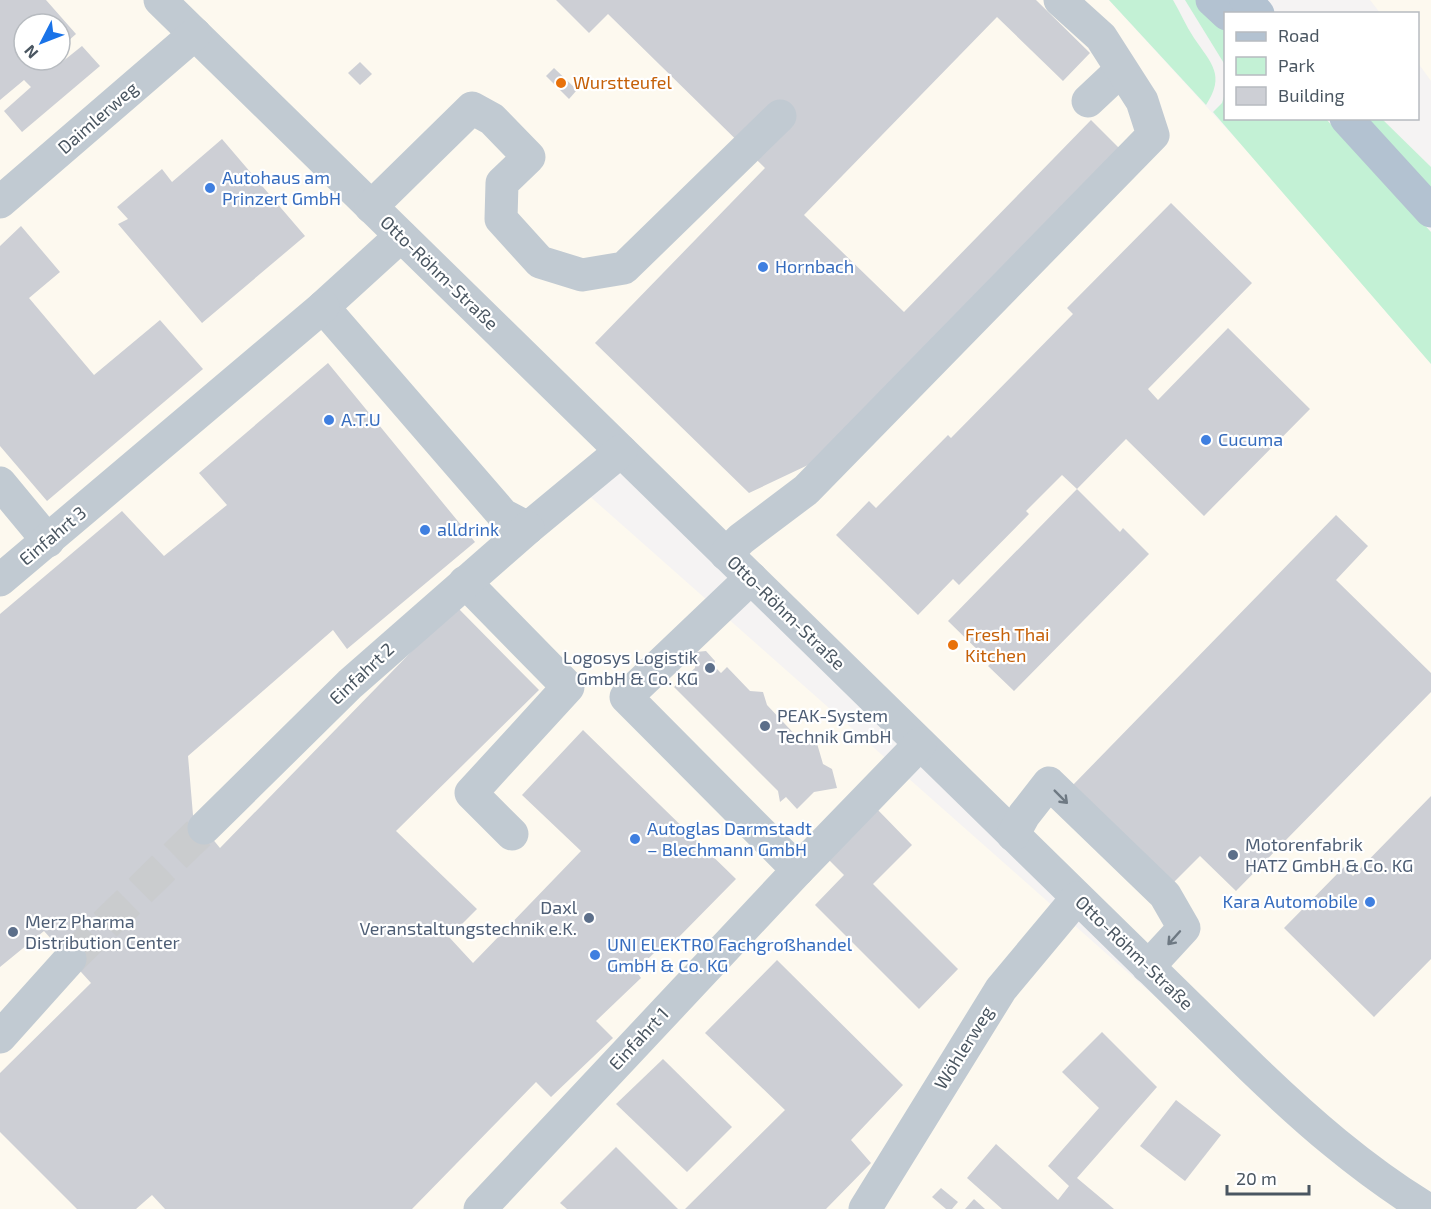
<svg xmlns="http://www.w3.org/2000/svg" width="1431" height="1209" viewBox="0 0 1431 1209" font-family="'Exo 2',sans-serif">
<rect width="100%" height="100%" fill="#f5f3f3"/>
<g fill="#fdf9ef" fill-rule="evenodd">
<path d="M0 0H1109L1258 163 1431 364V1209H0ZM24 24H60V60H24ZM600 449 1300 1125 568 477Z"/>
<polygon points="1370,0 1431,0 1431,81 1418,63 1418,14 1380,13"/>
</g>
<g fill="#c3f1d5">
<path d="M1109 0H1173C1180 12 1186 26 1194 38 1211 63 1226 75 1206 105Z"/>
<polygon points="1185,0 1200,0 1225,25 1225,65"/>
<polygon points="1225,93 1226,118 1326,119 1431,232 1431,364 1213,112 1222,103"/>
<polygon points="1366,119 1382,119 1431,167 1431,189"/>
</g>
<g fill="#cdcfd5">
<polygon points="0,0 46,0 76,34 60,48 60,24 24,24 24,60 62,62 82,46 100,66 22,132 4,111 31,87 24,80 0,100"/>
<polygon points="556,0 1036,0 1090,53 1063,81 997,17 804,215 904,312 1091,120 1123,152 825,457 749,493 595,343 765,168 608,14 589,33"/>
<polygon points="360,62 372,74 360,85 348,73"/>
<polygon points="554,68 577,90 569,99 546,76"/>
<polygon points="222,139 305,236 202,323 118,224 128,219 117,207 162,169 172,182"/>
<polygon points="1171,203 1252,283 1148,389 1158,400 1228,328 1310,409 1204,516 1126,439 1077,489 1120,532 1123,528 1149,554 1014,691 988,666 991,663 948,621 1077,489 1062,475 1026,511 1029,514 959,585 953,579 918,615 836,535 869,501 876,508 948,435 951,438 1073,314 1067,308"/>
<polygon points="21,226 60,272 29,298 94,375 160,320 203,369 47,501 0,446 0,246"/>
<polygon points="328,363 475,542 347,649 333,630 188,756 193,815 220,848 456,606 539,690 396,831 477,909 449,937 473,963 581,851 522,795 583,730 736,879 672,944 667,940 636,971 641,978 596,1021 613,1038 551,1097 536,1082 412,1209 165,1209 152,1195 136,1209 77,1209 0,1132 0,1073 91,983 44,931 0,967 0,614 122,511 164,556 227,505 199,473"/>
<polygon points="1336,515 1368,546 1336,580 1431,673 1431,692 1236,891 1200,856 1172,884 1071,787"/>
<polygon points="706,651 715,661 714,666 721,673 727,667 750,691 763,692 767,705 801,741 816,740 823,764 832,769 837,788 814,792 797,809 786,797 780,802 778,791 674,687 695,668 696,652"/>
<polygon points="1431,796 1431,959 1374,1017 1284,928 1344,867 1353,876"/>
<polygon points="876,808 912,845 873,884 958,969 919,1009 815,905 844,875 826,857"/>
<polygon points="777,960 903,1085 851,1140 871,1163 826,1209 685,1209 785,1110 705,1033"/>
<polygon points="1102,1032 1157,1087 1077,1178 1114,1209 1002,1209 967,1178 996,1144 1058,1200 1069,1186 1048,1166 1099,1108 1062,1072"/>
<polygon points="663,1059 732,1127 687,1172 616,1104"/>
<polygon points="1176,1100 1221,1135 1185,1181 1140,1146"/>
<polygon points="616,1147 678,1209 567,1209 560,1203"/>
<polygon points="941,1188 958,1202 952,1209 946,1209 932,1197"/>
<polygon points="974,1199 985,1209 965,1209"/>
</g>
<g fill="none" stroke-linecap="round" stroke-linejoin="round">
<polyline stroke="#caccce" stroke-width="33" stroke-dasharray="33 16" stroke-linecap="butt" points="70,959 204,828"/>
<g stroke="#c1cad2" stroke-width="33">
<path d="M160 0 1252 1068C1307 1121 1362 1169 1427 1209"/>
<polyline points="1088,101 1121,70"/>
<polyline points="0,202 195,34"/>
<polyline points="371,207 472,108 492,119 529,157 502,183 501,219 540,262 582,275 624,268 780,116"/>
<polyline points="401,236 323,307 503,515 528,528 621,451"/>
<polyline points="0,483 48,541"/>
<polyline points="726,554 741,539 806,490 1153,135 1142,101 1101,37 1060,0"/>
<polyline points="751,578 626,697 798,870 920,744"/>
<polyline points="0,580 323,307"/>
<polyline points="465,582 568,687 471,793 512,834"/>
<polyline points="204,828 350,684 528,528"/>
<polyline points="1013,835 1024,815 1049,783 1165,895 1184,928 1148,967"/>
<polyline points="0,1037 70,959"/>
<polyline points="480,1209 798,870"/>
<polyline points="865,1209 1001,989 1077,898"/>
</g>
<g stroke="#b3c2d1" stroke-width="33">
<polyline points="1212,0 1227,14"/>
<polyline points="1246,0 1258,14"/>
<polyline points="1346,118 1431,211"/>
</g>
</g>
<defs><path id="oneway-shaft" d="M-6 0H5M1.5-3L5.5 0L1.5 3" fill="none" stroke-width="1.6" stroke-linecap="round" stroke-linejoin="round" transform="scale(1.5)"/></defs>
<g stroke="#6e7983">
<use href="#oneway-shaft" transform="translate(1061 797) rotate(45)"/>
<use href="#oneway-shaft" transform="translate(1174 938) rotate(132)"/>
</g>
<g fill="#e8710a" stroke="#fff" stroke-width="2">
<circle cx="561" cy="83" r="6"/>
<circle cx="953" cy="645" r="6"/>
</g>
<g fill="#3f7fe0" stroke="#fff" stroke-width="2">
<circle cx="210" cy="188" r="6"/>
<circle cx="763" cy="267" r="6"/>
<circle cx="329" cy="420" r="6"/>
<circle cx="1206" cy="440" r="6"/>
<circle cx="425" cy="530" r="6"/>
<circle cx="635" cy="839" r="6"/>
<circle cx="1370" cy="902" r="6"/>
<circle cx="595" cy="955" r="6"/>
</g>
<g fill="#5c6f8a" stroke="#fff" stroke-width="2">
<circle cx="710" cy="668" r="6"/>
<circle cx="765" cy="726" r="6"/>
<circle cx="1233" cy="855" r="6"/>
<circle cx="589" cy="918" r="6"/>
<circle cx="13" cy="932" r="6"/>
</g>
<g text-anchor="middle" stroke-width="4.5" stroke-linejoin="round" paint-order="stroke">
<g font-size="18" fill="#c56008" stroke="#fff" text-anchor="start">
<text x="573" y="89">Wurstteufel</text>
<text x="965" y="641">Fresh Thai<tspan x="965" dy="21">Kitchen</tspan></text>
</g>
<g font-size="18" fill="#4a5661" stroke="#fff">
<text transform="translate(98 118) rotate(-41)" y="6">Daimlerweg</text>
<text transform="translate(439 273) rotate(44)" y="6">Otto-Röhm-Straße</text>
<text transform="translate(53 536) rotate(-40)" y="6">Einfahrt 3</text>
<text transform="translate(786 613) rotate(44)" y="6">Otto-Röhm-Straße</text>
<text transform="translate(362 674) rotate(-43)" y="6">Einfahrt 2</text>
<text transform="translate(1134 953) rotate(44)" y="6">Otto-Röhm-Straße</text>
<text transform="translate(639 1039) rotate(-47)" y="6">Einfahrt 1</text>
<text transform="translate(964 1048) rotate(-58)" y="6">Wöhlerweg</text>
</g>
<g font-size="18" fill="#366cbe" stroke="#fff" text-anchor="start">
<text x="222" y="184">Autohaus am<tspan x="222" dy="21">Prinzert GmbH</tspan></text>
<text x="775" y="273">Hornbach</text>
<text x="341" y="426">A.T.U</text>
<text x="1218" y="446">Cucuma</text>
<text x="437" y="536">alldrink</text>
<text x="647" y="835">Autoglas Darmstadt<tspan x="647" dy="21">– Blechmann GmbH</tspan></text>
<text x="1358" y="908" text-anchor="end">Kara Automobile</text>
<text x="607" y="951">UNI ELEKTRO Fachgroßhandel<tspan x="607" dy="21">GmbH &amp; Co. KG</tspan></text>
</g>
<g font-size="18" fill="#4e5e75" stroke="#fff" text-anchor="start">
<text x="698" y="664" text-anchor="end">Logosys Logistik<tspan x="698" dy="21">GmbH &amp; Co. KG</tspan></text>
<text x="777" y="722">PEAK-System<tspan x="777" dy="21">Technik GmbH</tspan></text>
<text x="1245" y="851">Motorenfabrik<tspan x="1245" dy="21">HATZ GmbH &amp; Co. KG</tspan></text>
<text x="577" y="914" text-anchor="end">Daxl<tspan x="577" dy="21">Veranstaltungstechnik e.K.</tspan></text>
<text x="25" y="928">Merz Pharma<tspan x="25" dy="21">Distribution Center</tspan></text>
</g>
</g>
<rect x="1224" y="12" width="195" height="108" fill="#ffffff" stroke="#b7bbc0" stroke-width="1.5"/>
<rect x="1236" y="32" width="30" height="9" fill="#b3c2d1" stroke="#b7bbc0" stroke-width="1.5"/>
<text x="1278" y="42" font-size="18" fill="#4a5661">Road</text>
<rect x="1236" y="57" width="30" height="18" fill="#c3f1d5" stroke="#b7bbc0" stroke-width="1.5"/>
<text x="1278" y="72" font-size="18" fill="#4a5661">Park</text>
<rect x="1236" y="87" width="30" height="18" fill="#cdcfd5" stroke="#b7bbc0" stroke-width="1.5"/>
<text x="1278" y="102" font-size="18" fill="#4a5661">Building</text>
<g transform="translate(42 42) rotate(228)"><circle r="28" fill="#ffffff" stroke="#b7bbc0" stroke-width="1.5"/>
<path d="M0-4.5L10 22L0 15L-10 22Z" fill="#1a73e8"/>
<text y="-9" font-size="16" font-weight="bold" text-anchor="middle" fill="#4a5661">N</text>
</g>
<path d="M1227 1185v9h82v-9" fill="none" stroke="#4a5661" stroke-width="3"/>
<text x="1236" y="1185" font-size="18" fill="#4a5661" stroke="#ffffff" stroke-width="4.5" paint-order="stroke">20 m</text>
</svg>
